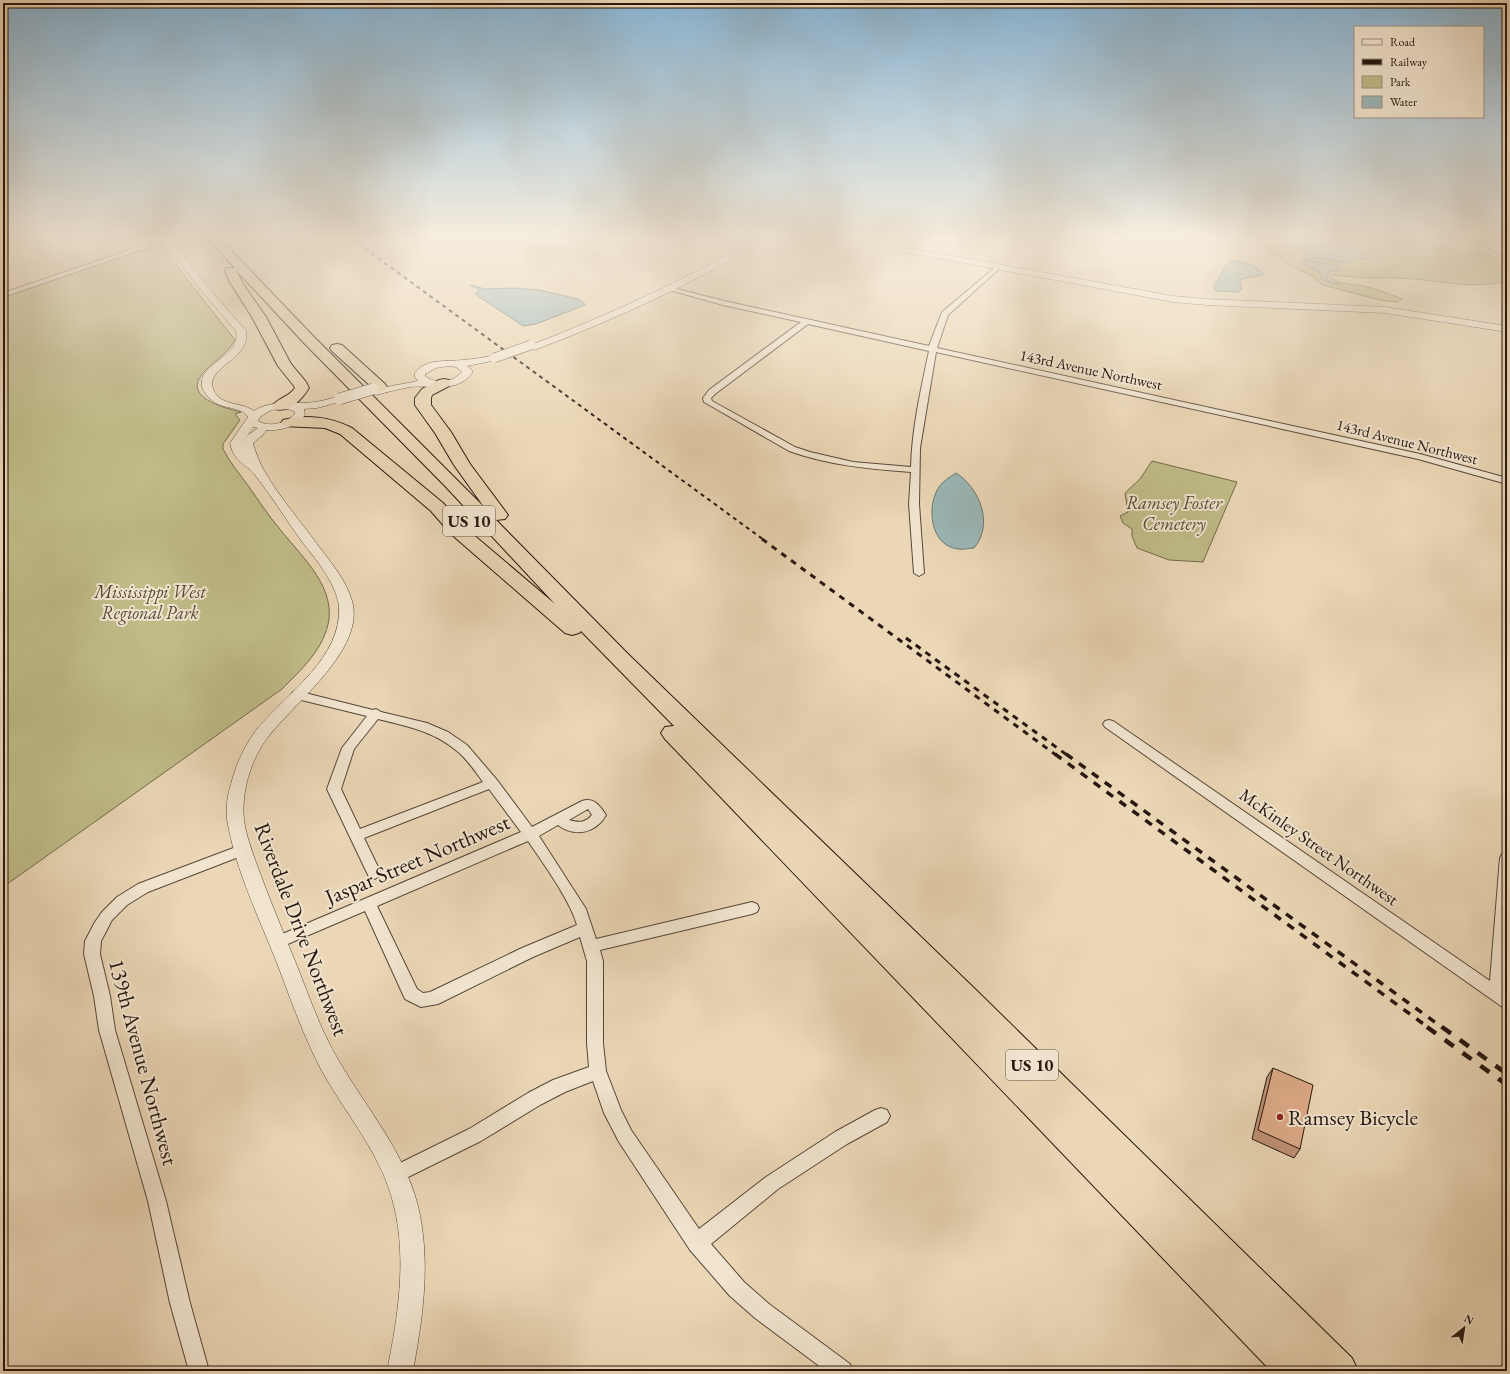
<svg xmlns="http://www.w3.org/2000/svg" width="1510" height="1374" viewBox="0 0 1510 1374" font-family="'EB Garamond',serif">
<rect width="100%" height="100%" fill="#ebd7b6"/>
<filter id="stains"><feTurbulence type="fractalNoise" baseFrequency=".005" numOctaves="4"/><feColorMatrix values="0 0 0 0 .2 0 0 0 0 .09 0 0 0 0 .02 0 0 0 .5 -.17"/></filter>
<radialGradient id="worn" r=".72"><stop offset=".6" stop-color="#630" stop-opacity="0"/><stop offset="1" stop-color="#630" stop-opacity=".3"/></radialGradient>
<g fill="#bfbc88" stroke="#726a4c">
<path d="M1252 239H1284L1288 243 1310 251 1323 260 1342 262H1351L1357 258 1371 259 1349 248 1351 241 1350 239H1417L1439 246 1469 253 1490 255 1507 262V281C1476 289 1446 282 1415 279 1388 277 1361 279 1334 275L1331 277C1339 285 1352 284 1363 286 1376 289 1390 294 1402 299L1397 302 1380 300 1323 285 1309 274 1288 265 1268 249Z"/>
<path d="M161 246 235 340C228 353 217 359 207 369 178 396 221 407 241 412L235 414 240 420 223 444V449C230 463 240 474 249 487 259 501 268 515 279 528 299 554 333 583 329 619 325 648 301 670 282 689L3 887V297L128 254Z"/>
<polygon points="1152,461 1237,482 1203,562 1169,560 1137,548 1132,536 1132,529 1123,523 1120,516 1128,512 1125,493 1140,479"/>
</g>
<g fill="#9bb7b7" stroke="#6c7774">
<polygon points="1284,239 1350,239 1351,240 1349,248 1373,259 1357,258 1351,262 1341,262 1312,257 1310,251 1288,243"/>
<path d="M1231 260C1243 261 1255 264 1264 274L1263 275 1242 279 1240 281 1242 289 1239 292 1216 291 1214 289V286L1226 266Z"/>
<polygon points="1305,260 1331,264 1341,269 1339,271 1330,271 1326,277 1328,280 1341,285 1332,284 1321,279 1322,273 1302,263"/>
<polygon points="470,285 485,289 513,288 539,290 578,299 585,304 585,305 536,324 523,326 475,294 480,290"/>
<path d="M956 473C980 488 994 525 974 548 969 548 964 550 959 549 930 547 926 506 939 487 943 481 950 477 956 473Z"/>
</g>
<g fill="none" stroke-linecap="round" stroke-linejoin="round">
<defs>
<g id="minor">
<polygon points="162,239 165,241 164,242 3,297 3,293"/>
<path d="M998 265 1000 266V268L948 315 937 348 1420 454 1507 478V484L1418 459 936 352 920 448 919 504 924 573 919 576 914 573 909 504 911 472C869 469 828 465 789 451L704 402 703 398 709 390 801 322 723 305 666 289 669 287 724 301 929 346 942 312ZM808 324 929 351C921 389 912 428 911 467L853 462 810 452 795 447 712 401 711 398 715 394Z"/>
<path d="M297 691 373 710 376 709 381 712 427 723 448 732 467 745 497 780 532 827 582 801C594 797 600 806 606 815 596 833 575 838 558 825L539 836 586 909 596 939 752 902 757 904 759 908 757 912 752 914 600 950 603 961V1043L606 1071 621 1110 631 1130 699 1229 766 1177 835 1132 875 1110 881 1108 887 1110 890 1116 887 1122 847 1144 778 1189 711 1244 744 1282 769 1304 850 1364 853 1371H826L755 1318 730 1296 690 1250 619 1142 604 1113 593 1081 565 1092 540 1105 481 1141 402 1180 396 1183 390 1180 387 1174 390 1168 469 1129 528 1093 553 1080 589 1067 587 1043V961L580 937 533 957 438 1004 421 1007 405 999 365 911 283 946 278 948 273 946 270 942 273 938 521 832 489 789 364 838 381 873 379 877 374 879 369 877 327 789 342 748 367 716 293 698 291 695 293 692ZM378 719C406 726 434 731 457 751 467 759 475 771 483 782L360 829 341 789 354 749ZM588 809 592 815C585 823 579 823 569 820ZM528 841C543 863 570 900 577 925L522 948 430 992 423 993 417 989 377 906Z"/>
<polygon points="1109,720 1113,721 1490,981 1500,858 1502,854 1507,853 1507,964 1505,991 1507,992 1507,1008 1501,1006 1105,727 1103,724 1105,721"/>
<polygon points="244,844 249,845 251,849 249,853 148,892 127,905 112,920 101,941 100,954 110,996 115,1030 166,1201 190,1303 209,1371 189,1371 170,1303 148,1201 99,1030 94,996 84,954 85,941 95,922 102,912 117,897 138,884"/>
</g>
<g id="tertiary">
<path d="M156 239H165L182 253 206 285 246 331C252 360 202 367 214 391 221 406 242 402 254 411 272 399 294 405 315 402 323 401 331 398 339 396L344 399 343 401 317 408 304 409 305 415C296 427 280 431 266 430 265 435 256 439 253 444 256 453 260 464 265 472 280 498 302 523 320 548 332 564 346 580 352 601 366 649 294 703 268 737 251 759 241 792 244 820 246 835 252 851 257 865 269 898 282 929 295 961 309 995 320 1030 339 1061 367 1109 404 1151 418 1206 431 1261 423 1317 413 1371H387C398 1317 407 1260 394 1206 382 1155 348 1117 323 1073 304 1038 291 1000 277 963 259 918 237 873 228 825 225 811 227 797 231 784 236 764 245 744 258 728 288 692 342 658 339 606 338 598 334 588 330 581 322 566 310 552 300 539 285 518 271 495 255 475 244 462 234 462 230 443L248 417C239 403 216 413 204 391 201 387 201 381 203 377 212 359 241 354 236 331L200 289 176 257ZM289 409 295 412V414C286 423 270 428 258 421L260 417 271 410ZM253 427 258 428 248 435 242 444Z"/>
<path d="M757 239H767C757 249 735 258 722 265 663 297 601 325 537 349L534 350 529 347 531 345C609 315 684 280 757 239Z"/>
<polygon points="842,239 859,239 1173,296 1207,299 1385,307 1507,326 1507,332 1385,313 1207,305 1173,302 846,241"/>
<path d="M494 355 497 356 499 358 497 360 467 366 472 370V373C457 394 431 384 410 387 399 389 387 392 376 395L371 392 376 389 418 381 415 377V373C426 358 446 362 463 360 473 359 483 358 494 355ZM449 366 456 367 462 372C453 382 436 385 425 376V374L436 368Z"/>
</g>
<polygon id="secondary" points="1470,239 1481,239 1507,252 1507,258"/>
<g id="motorway">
<path d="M208 239H220L315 338 484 507 454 465 435 433 415 405V398L422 389 439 380 444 379 449 380 451 383 449 386 432 395 431 398V405L451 432 470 464 508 515 505 519 496 520 628 654 976 990 1352 1358 1358 1371H1271L665 739 661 733 665 727 674 726 581 631 579 633 572 635 565 633 451 534 431 511 340 434 325 428 283 426 281 423 283 420C306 414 331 417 352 428L443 503 463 526 555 604 446 487 305 344 236 270 243 284 266 317 291 364 306 382 309 388C302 399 290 413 275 409L272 406C278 398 289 397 295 388L294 386 278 366 252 317 231 284 225 271 227 268H235Z"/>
<polygon points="337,344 342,345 385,384 387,387 385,390 380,391 375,390 332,351 330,348 332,345"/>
</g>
</defs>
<use href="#minor" stroke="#57473a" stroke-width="2"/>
<use href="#tertiary" stroke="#57473a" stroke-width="1"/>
<use href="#secondary" stroke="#261710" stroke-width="1"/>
<use href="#motorway" stroke="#261710" stroke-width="2"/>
<use href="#minor" fill="#f2e5d0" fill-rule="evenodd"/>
<use href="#tertiary" fill="#f2e5d0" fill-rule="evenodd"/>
<use href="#secondary" fill="#f2e5d0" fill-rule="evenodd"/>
<use href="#motorway" fill="#ebd7b6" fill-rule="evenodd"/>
<polyline stroke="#261710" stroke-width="2" stroke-dasharray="4 4" stroke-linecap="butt" points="352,239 764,540"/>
<g stroke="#261710" stroke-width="3" stroke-dasharray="6 6" stroke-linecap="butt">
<polyline points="762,539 1056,755"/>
<polyline points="906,638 1067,755"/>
</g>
<g stroke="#261710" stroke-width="3.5" stroke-dasharray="8 8" stroke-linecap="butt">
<polyline points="1055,754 1429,1028"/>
<polyline points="1066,754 1443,1028"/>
</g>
<g stroke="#261710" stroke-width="4.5" stroke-dasharray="11 11" stroke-linecap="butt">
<polyline points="1427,1027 1507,1085"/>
<polyline points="1442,1027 1507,1074"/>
</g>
<defs>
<polyline id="tertiary-bridge-far1" points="494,358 531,345"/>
<polyline id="tertiary-bridge" points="339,399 373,389"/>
</defs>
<use href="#tertiary-bridge-far1" stroke="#57473a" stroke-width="10" stroke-linecap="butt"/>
<use href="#tertiary-bridge" stroke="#57473a" stroke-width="12" stroke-linecap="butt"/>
<use href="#tertiary-bridge-far1" stroke="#f2e5d0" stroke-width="9"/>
<use href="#tertiary-bridge" stroke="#f2e5d0" stroke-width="11"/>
</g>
<polygon fill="#bf9276" stroke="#261710" points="1273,1068 1300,1149 1294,1158 1252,1139 1267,1077"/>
<polygon fill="#deaa89" stroke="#261710" points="1273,1068 1313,1085 1300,1149 1258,1130"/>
<linearGradient id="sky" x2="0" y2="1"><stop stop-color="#89b5d4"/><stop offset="0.55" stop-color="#f6edde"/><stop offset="1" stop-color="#f6edde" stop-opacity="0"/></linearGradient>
<rect width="1510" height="431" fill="url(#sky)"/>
<circle fill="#8f2418" stroke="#f2e5d0" stroke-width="1.5" cx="1280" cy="1117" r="4"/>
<g text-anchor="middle" stroke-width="4" stroke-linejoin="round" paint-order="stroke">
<g font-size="15" fill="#261710" stroke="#f2e5d0">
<text transform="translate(1091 370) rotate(12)" y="5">143rd Avenue Northwest</text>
<text transform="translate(1407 442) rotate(14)" y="5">143rd Avenue Northwest</text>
</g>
<g fill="#f2e5d0" stroke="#63554a" stroke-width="1">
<rect x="443" y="506" width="52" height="30" rx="3"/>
<rect x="1006" y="1050" width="52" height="30" rx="3"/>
</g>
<g font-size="17" font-weight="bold" fill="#261710">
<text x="469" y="527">US 10</text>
<text x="1032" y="1071">US 10</text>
</g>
<g font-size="18" font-style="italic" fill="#544934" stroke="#f2e5d0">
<text x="1174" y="509">Ramsey Foster<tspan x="1174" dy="21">Cemetery</tspan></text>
<text x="150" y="598">Mississippi West<tspan x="150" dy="21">Regional Park</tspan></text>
</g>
<g font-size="18" fill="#261710" stroke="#f2e5d0">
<text transform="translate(1319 847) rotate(35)" y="6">McKinley Street Northwest</text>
</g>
<g font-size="22" fill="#261710" stroke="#f2e5d0">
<text transform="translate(417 859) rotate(-23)" y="8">Jaspar Street Northwest</text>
<text transform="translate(302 929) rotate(69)" y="8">Riverdale Drive Northwest</text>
<text transform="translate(144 1062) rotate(75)" y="8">139th Avenue Northwest</text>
</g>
<g font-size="22" fill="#261710" stroke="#f2e5d0" text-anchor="start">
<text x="1288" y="1125">Ramsey Bicycle</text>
</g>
</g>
<rect width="1510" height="1374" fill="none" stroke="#ebd7b6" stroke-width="16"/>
<rect x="4" y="4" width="1502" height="1366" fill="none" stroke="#261710" stroke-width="2"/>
<rect x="8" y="8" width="1494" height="1358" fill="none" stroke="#261710"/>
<rect x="1354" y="26" width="130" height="92" fill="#f2e5d0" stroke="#a09383"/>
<rect x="1362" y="39" width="20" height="6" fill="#f2e5d0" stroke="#a09383"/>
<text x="1390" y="46" font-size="12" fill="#261710">Road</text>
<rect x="1362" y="59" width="20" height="6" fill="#261710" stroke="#a09383"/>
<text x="1390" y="66" font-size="12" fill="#261710">Railway</text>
<rect x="1362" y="76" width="20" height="12" fill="#bfbc88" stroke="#a09383"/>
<text x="1390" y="86" font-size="12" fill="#261710">Park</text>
<rect x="1362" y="96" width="20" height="12" fill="#9bb7b7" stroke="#a09383"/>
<text x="1390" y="106" font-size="12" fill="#261710">Water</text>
<g transform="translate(1464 1328) rotate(30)" stroke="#f2e5d0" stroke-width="3" paint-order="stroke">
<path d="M0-3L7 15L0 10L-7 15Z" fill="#261710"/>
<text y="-6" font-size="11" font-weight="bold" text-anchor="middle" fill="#261710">N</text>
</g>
<rect width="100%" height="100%" filter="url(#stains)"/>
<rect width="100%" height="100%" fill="url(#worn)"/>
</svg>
